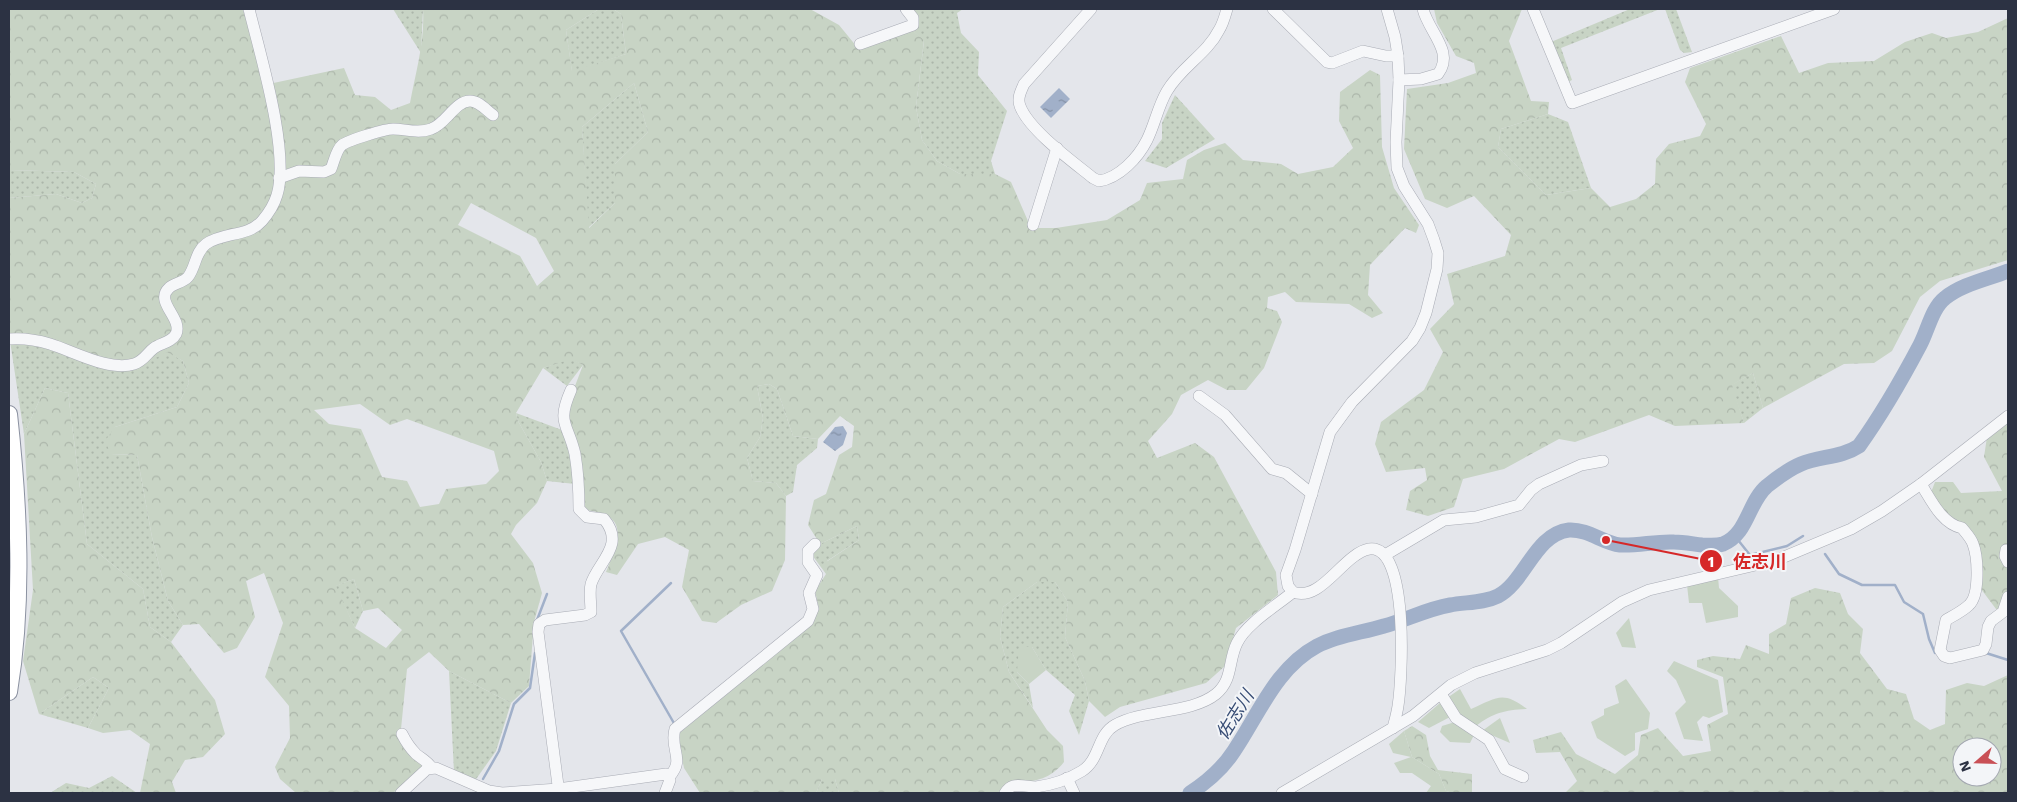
<svg xmlns="http://www.w3.org/2000/svg" width="2017" height="802" viewBox="0 0 2017 802" font-family="'Work Sans','Noto Sans JP',sans-serif">
<defs>
<pattern id="grass-dots" width="8" height="8" patternUnits="userSpaceOnUse" patternTransform="scale(1.25)"><rect width="8" height="8" fill="#c8d4c5"/><path d="M2 2h.1M6 6h.1" fill="none" stroke="#acb6aa" stroke-width="1.8" stroke-linecap="round"/></pattern>
<pattern id="forest-crowns" width="20" height="18" patternUnits="userSpaceOnUse" patternTransform="scale(1.25)"><rect width="20" height="18" fill="#c8d4c5"/><path d="M2 6a3 3 0 1 1 6 0M12 15a3 3 0 1 1 6 0" fill="none" stroke="#acb6aa"/></pattern>
<pattern id="water-ripples" width="26" height="14" patternUnits="userSpaceOnUse" patternTransform="scale(1.25)"><rect width="26" height="14" fill="#a1b0c9"/><path d="M2 4q2-2 4 0t4 0M15 11q2-2 4 0t4 0" fill="none" stroke="#8390a5"/></pattern>
</defs>
<rect width="100%" height="100%" fill="#e4e6eb"/>
<g fill="url(#grass-dots)">
<polygon points="393,9 423,9 421,53"/>
<polygon points="599,9 613,9 621,14 626,54 572,72 566,30"/>
<polygon points="912,9 963,9 957,13 961,33 979,52 978,75 1007,111 991,161 995,174 960,174 937,161 922,140 916,107 924,41 912,30"/>
<polygon points="1630,9 1660,9 1561,48 1572,80 1566,83 1551,42"/>
<polygon points="1665,9 1676,9 1692,52 1684,53 1680,50"/>
<polygon points="634,83 648,132 615,164 615,203 588,228 582,127"/>
<polygon points="1175,95 1215,139 1166,168 1145,161 1162,139 1162,123"/>
<polygon points="1548,114 1568,122 1591,188 1546,195 1498,147 1501,129"/>
<polygon points="9,170 74,172 96,184 92,198 82,203 56,194 9,198"/>
<polygon points="9,334 134,369 167,351 183,361 189,383 177,407 115,427 111,454 137,455 152,537 168,601 183,625 171,642 150,627 143,589 87,544 68,393 45,388 24,434"/>
<polygon points="571,358 583,365 567,386 543,368"/>
<polygon points="1753,373 1763,408 1744,423 1731,385"/>
<polygon points="769,384 777,389 793,436 818,439 817,448 797,465 793,492 786,496 776,483 753,481 747,458 760,437 763,418 757,386"/>
<polygon points="516,413 562,430 571,451 575,484 547,481 541,462 518,421"/>
<polygon points="857,526 859,540 827,561 826,574 812,555 820,544"/>
<polygon points="354,579 363,611 355,628 335,586"/>
<polygon points="1037,582 1055,582 1068,602 1065,637 1085,681 1089,701 1079,735 1069,711 1075,695 1046,670 1032,647 1017,672 1029,684 1033,708 1009,672 1000,637 1003,607"/>
<polygon points="449,671 511,703 496,751 474,782 454,772"/>
<polygon points="93,677 109,688 88,728 39,714"/>
<polygon points="112,776 137,793 50,793 66,783 89,788"/>
<polygon points="822,779 835,779 839,793 816,793"/>
</g>
<g fill="url(#forest-crowns)" fill-rule="evenodd">
<path d="M9 9H243L264 85 344 68 355 95 375 97 391 110 410 103C416 71 425 41 423 9H599L566 30 572 71 626 54 621 14 613 9H810L839 25 857 47 912 30 924 40 916 107 922 140 937 161 960 174H995L1011 182 1031 228H1056L1107 220 1140 200 1147 183 1183 179 1187 160 1204 150 1225 143 1243 160 1281 164 1298 174 1333 167 1353 148 1339 121 1340 92 1370 70 1380 75 1382 147 1394 188 1419 225 1416 233 1405 228 1370 265 1368 295 1383 313 1372 318 1349 304 1296 302 1285 292 1268 297 1267 308 1277 311 1282 322 1264 368 1246 390H1227L1208 380 1181 395 1172 414 1148 441 1157 458 1195 443 1214 457 1276 572 1278 595 1236 628 1225 666 1206 683 1120 707 1105 717 1089 701 1085 681 1065 637 1068 602 1055 582H1037L1003 607 1000 637 1009 672 1047 730 1063 746 1064 762C1048 782 1032 781 1008 784L1003 793H839L835 779H822L816 793H700L684 768 677 735 809 627 819 609 815 591 826 574V562L859 540 857 526 820 544 808 525 814 500 826 494 839 455 852 447 854 426 840 416 818 439 793 436 777 389 769 384 757 386 763 418 760 437 747 458 753 481 776 483 786 496 785 560 772 591 741 605 716 623 702 621 682 587 689 550 665 537 638 544 617 575 606 572C619 540 631 514 584 510L567 407 583 365 571 359 543 368 516 413 518 421 541 462 547 481 537 503 516 525 511 534 533 563 542 593 534 622 529 686 511 703 449 671 429 652 407 669 400 739 424 766 393 793H296L280 779 275 767 290 738 289 706 265 677 283 623 264 573 246 581 255 617 237 648 224 653 199 624 183 625 168 601 152 537 137 455 111 454 105 441 115 427 177 407 189 383 183 361 167 352 134 369 9 334V198L56 194 82 203 92 198 96 184 74 172 9 170ZM634 83 648 132 615 164V203L589 228 582 127ZM471 203 536 238 554 271 537 286 520 256 458 225ZM360 404 390 425 407 419 494 451 499 471 486 484 446 489 439 504 420 507 407 481 382 477 361 429 329 424 314 410ZM354 579 363 611 378 608 402 630 386 648 355 628 336 586Z"/>
<polygon points="1434,9 1522,9 1509,41 1531,101 1549,102 1548,114 1501,129 1498,147 1546,195 1591,188 1610,207 1636,199 1655,184 1656,159 1669,144 1700,136 1706,124 1685,82 1690,68 1781,36 1799,73 1828,63 1874,61 1905,42 1932,33 1946,38 1978,32 2008,18 2008,260 1940,281 1920,297 1892,351 1874,363 1844,364 1763,408 1753,373 1732,385 1744,423 1675,426 1649,415 1575,442 1559,439 1504,469 1463,479 1454,507 1428,516 1406,510 1410,491 1427,480 1425,468 1386,472 1375,444 1381,422 1424,390 1443,352 1430,329 1454,304 1447,274 1505,256 1511,235 1474,196 1447,208 1425,199 1404,149 1407,89 1448,83 1476,73 1474,63 1456,56 1437,23"/>
<polygon points="45,388 68,393 87,544 143,589 150,627 171,642 215,700 225,734 203,757 185,760 172,782 176,793 140,793 150,744 130,730 103,733 88,728 109,688 93,677 39,714 23,661 33,590 24,434"/>
<polygon points="2008,421 2008,609 1996,609 1981,589 1979,546 1954,523 1930,495 1935,482 1953,482 1961,493 2002,491 1984,457 1987,437"/>
<path d="M1815 588 1840 593 1848 614 1863 629 1860 653 1887 689 1906 694 1914 719 1930 730 1945 724 1946 690 1967 683 1984 686 2008 675V793H1565L1577 781 1560 752 1536 753 1533 740 1561 732 1576 754 1615 774 1638 755 1641 735 1658 728 1683 756 1711 751 1707 725 1728 714 1723 677 1697 667V660L1713 656 1740 659 1746 645 1769 654V634L1786 624 1791 598ZM1962 747H1992V777H1962Z"/>
<polygon points="1412,726 1426,735 1430,756 1438,770 1472,774 1472,793 1453,793 1446,791 1439,774 1412,757 1404,731"/>
</g>
<g fill="#c8d4c5">
<polygon points="1718,577 1719,588 1738,606 1738,617 1706,623 1702,603 1689,603 1687,585"/>
<polygon points="1629,618 1636,648 1622,647 1616,633"/>
<polygon points="1019,647 1032,647 1046,670 1029,684 1017,672"/>
<polygon points="1674,661 1718,680 1723,712 1709,718 1703,716 1697,722 1703,741 1684,739 1675,713 1686,702 1676,680 1667,671"/>
<polygon points="1626,679 1650,713 1648,729 1635,733 1635,750 1625,756 1597,738 1591,722 1604,715 1604,709 1619,703 1615,686"/>
<path d="M1460 689 1471 709C1497 698 1502 690 1527 709 1505 710 1493 713 1476 726L1460 718 1447 698Z"/>
<polygon points="1440,703 1450,717 1429,728 1418,722"/>
<polygon points="1500,718 1510,743 1482,731"/>
<polygon points="1455,722 1474,735 1470,743 1450,742 1440,732 1442,726"/>
<polygon points="1404,731 1412,757 1439,774 1446,791 1453,793 1426,793 1431,786 1412,773 1400,773 1394,763 1411,757 1393,753 1389,744"/>
</g>
<g fill="url(#water-ripples)">
<polygon points="1059,88 1070,99 1051,118 1040,107"/>
<polygon points="843,426 847,433 843,445 835,451 823,442 835,427"/>
</g>
<g fill="none" stroke-linecap="round" stroke-linejoin="round">
<g stroke="#a1b0c9" stroke-width="2.5">
<polyline points="1734,537 1738,540 1750,555 1787,546 1803,536"/>
<polyline points="1825,554 1839,574 1862,585 1895,585 1904,602 1923,614 1929,639 1935,653"/>
<polyline points="671,583 621,631 675,725"/>
<polyline points="537,620 547,594"/>
<polyline points="1986,653 2008,660"/>
<polyline points="483,779 499,751 514,704 530,688 535,653"/>
</g>
<path stroke="#a1b0c9" stroke-width="15" d="M1190 793C1207 782 1223 768 1234 751 1259 714 1276 668 1317 646 1338 635 1361 633 1384 626 1406 620 1427 609 1450 605 1466 602 1484 603 1498 596 1525 582 1535 534 1569 530 1588 529 1603 543 1620 545 1638 546 1656 541 1674 542 1683 542 1693 544 1702 545 1709 545 1716 546 1723 544 1748 534 1748 502 1767 486 1777 478 1789 469 1801 464 1820 456 1841 458 1859 446 1882 414 1902 379 1920 345 1928 330 1932 308 1945 298 1962 284 1988 279 2008 271"/>
<defs>
<g id="minor">
<path d="M1091 9 1024 84C1021 91 1017 98 1020 106 1029 130 1072 161 1093 178L1099 181C1119 178 1138 158 1147 140 1155 124 1158 106 1167 91 1181 67 1207 54 1219 30 1223 24 1225 16 1227 9"/>
<polyline points="1273,9 1327,62 1332,63 1363,51 1386,56 1398,56"/>
<path d="M1387 9 1395 37 1398 56 1399 80 1396 142 1397 168 1404 186 1428 224 1434 240 1438 253 1437 269 1426 313 1420 328 1412 341 1352 402 1330 432 1295 550 1286 575 1288 586 1293 592C1321 603 1343 554 1369 549 1410 543 1402 681 1398 706 1397 713 1395 720 1393 728"/>
<polyline points="1533,9 1572,103 1834,9"/>
<polyline points="860,44 913,25 913,18 906,9"/>
<path d="M1399 80 1421 79 1438 74C1455 52 1428 31 1423 9"/>
<path d="M279 178 299 171 324 172 331 169C334 162 336 150 342 145 349 140 385 129 393 129 406 129 418 134 431 129 446 124 455 101 470 101 479 101 486 110 493 115"/>
<polyline points="1033,225 1057,148"/>
<path d="M9 339C22 338 37 340 50 344 73 351 110 372 134 364 144 361 147 353 154 348 161 343 172 342 176 334 183 318 154 302 169 288 174 283 183 283 188 277 196 267 195 252 206 244 223 232 248 237 262 221 268 214 274 205 277 195 290 152 260 54 249 9"/>
<polyline points="1199,396 1225,415 1272,469 1286,473 1312,494"/>
<path d="M1921 484C1931 500 1942 524 1962 528 1966 533 1971 538 1973 544 1978 557 1980 595 1969 605 1963 611 1953 616 1946 620L1940 650 1944 656 1950 658 1983 650 1986 644 1988 627 1991 621 2003 612 2008 597"/>
<polyline points="2008,550 2006,550 2005,556 2008,562"/>
<polyline points="1385,555 1444,520 1476,517 1519,505 1531,490 1539,484 1581,465 1603,461"/>
<polyline points="1441,694 1456,718 1489,740 1505,769 1523,777"/>
<path d="M402 734C406 742 410 748 416 754 422 759 427 761 431 767"/>
<path d="M669 777C686 759 669 749 675 729L808 621 813 609 809 593 817 575 808 562V551L815 544"/>
<polyline points="1067,778 1074,793"/>
<polyline points="401,793 427,769 436,768 489,791 502,793 558,789 666,774 670,780 665,793"/>
<path d="M559 793 538 632 539 624 545 620 585 615 591 612C591 603 589 592 591 584 598 562 626 545 604 519L587 517 579 509C579 490 578 472 575 454 568 423 556 424 571 390"/>
<path d="M1005 793C1007 790 1009 787 1013 786 1020 784 1029 787 1036 787 1051 785 1069 779 1082 771 1100 760 1097 735 1115 725 1143 709 1191 714 1216 694 1233 680 1228 661 1237 643 1246 624 1276 606 1293 592"/>
<polyline points="1282,793 1413,716 1451,685 1475,673 1547,650 1561,643 1622,602 1649,590 1777,560 1851,529 1882,511 1921,484 2008,416"/>
</g>
<path id="highway" d="M9 414C19 505 24 601 9 692"/>
</defs>
<use href="#minor" stroke="#a9acb5" stroke-width="12"/>
<use href="#highway" stroke="#8c92a1" stroke-width="18"/>
<use href="#minor" stroke="#f6f7f9" stroke-width="11"/>
<use href="#highway" stroke="#fff" stroke-width="16"/>
</g>
<g text-anchor="middle" stroke-width="4" stroke-linejoin="round" paint-order="stroke">
<g font-size="18" font-style="italic" fill="#384d75" stroke="#f3f5f8">
<text transform="translate(1235 715) rotate(-58)" y="6">佐志川</text>
</g>
</g>
<path fill="none" stroke="#d62828" stroke-width="2" d="M1606 540L1711 561"/>
<g fill="#d62828" stroke="#f3f5f8" stroke-width="2">
<circle cx="1606" cy="540" r="5"/>
<circle cx="1711" cy="561" r="12"/>
</g>
<g font-size="15" text-anchor="middle" font-weight="bold" fill="#fff">
<text x="1711" y="567">1</text>
</g>
<g font-size="18" text-anchor="middle" font-weight="bold" fill="#d62828" stroke="#f3f5f8" stroke-width="4" stroke-linejoin="round" paint-order="stroke">
<text x="1760" y="568">佐志川</text>
</g>
<rect width="2017" height="802" fill="none" stroke="#2c3243" stroke-width="20"/>
<g transform="translate(1977 762) rotate(250)"><circle r="24" fill="#f3f5f8" stroke="#a3a7b0"/>
<path d="M0-4L9 19L0 12L-9 19Z" fill="#c95056"/>
<text y="-8" font-size="14" font-weight="bold" text-anchor="middle" fill="#2c3243">N</text>
</g>
</svg>
